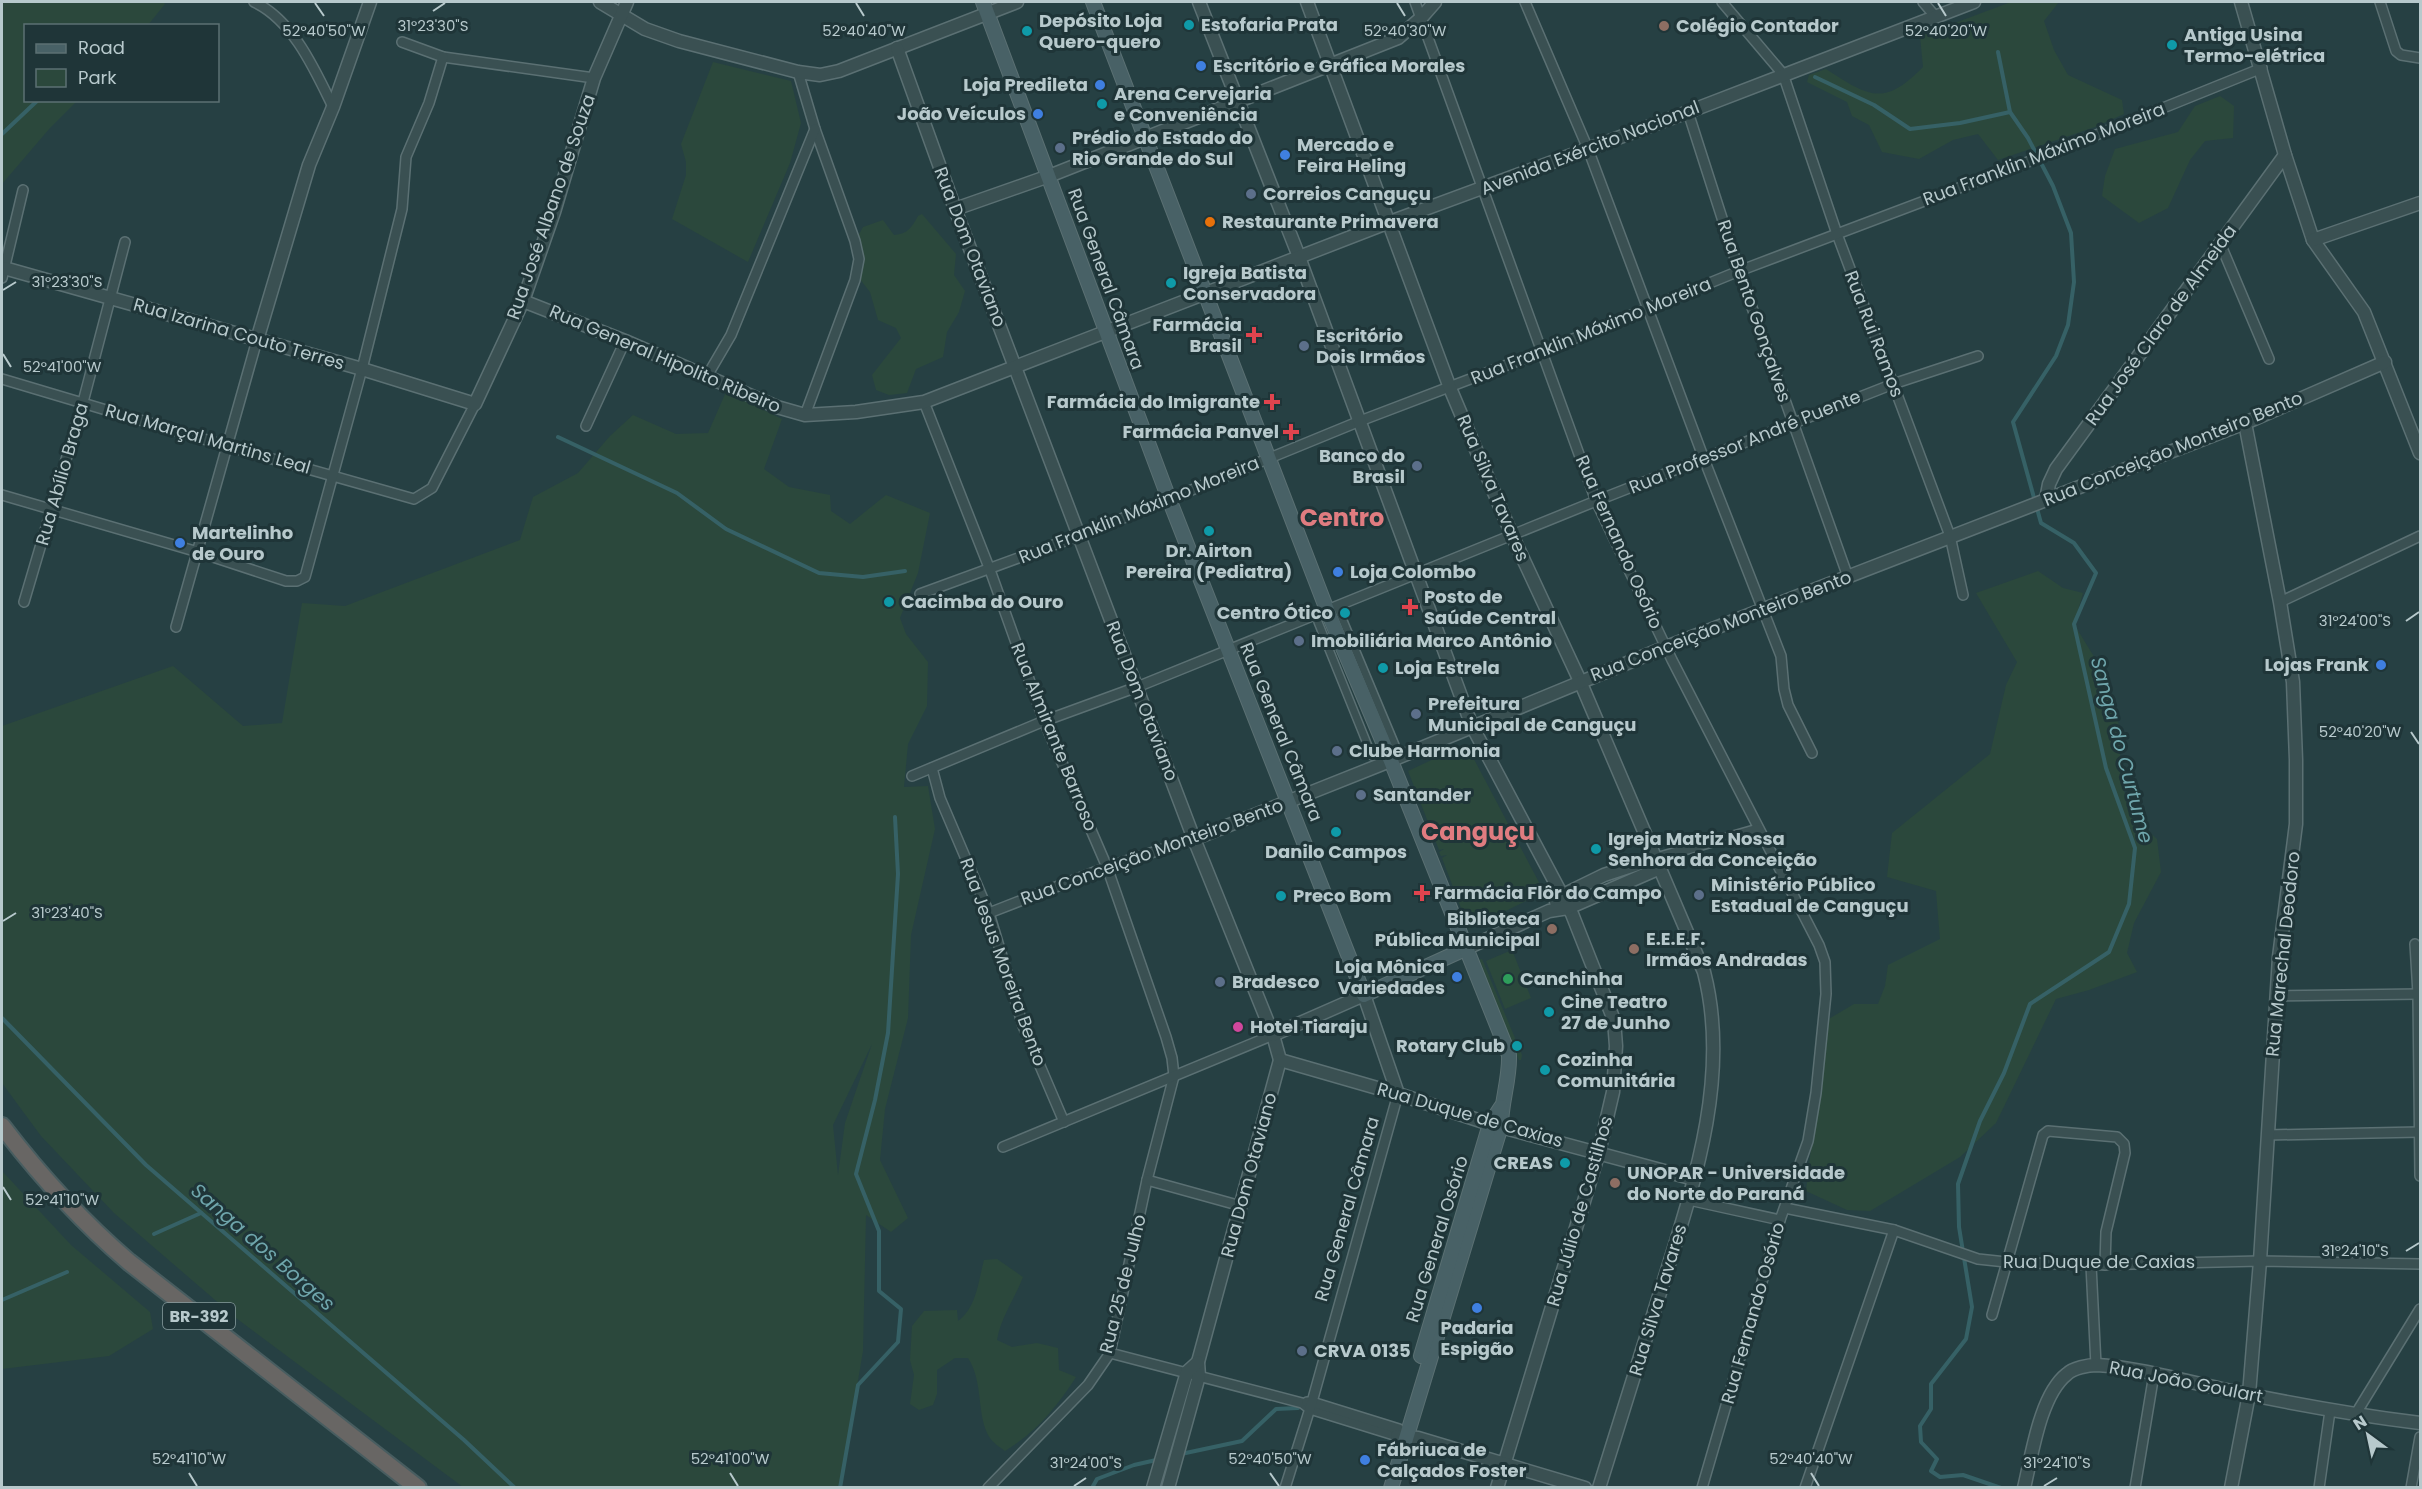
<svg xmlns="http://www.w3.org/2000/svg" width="2422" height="1489" viewBox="0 0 2422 1489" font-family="Poppins,sans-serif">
<rect width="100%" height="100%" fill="#264043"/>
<g fill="#2b483c" fill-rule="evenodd">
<polygon points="2,2 163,2 165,4 148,25 26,26 26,100 77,101 50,128 2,184"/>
<path d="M2011 2H2059L2044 21 2054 50 2068 75 2122 100 2124 114 2095 127 1998 160 1978 134 1953 140 1919 159 1882 152 1869 125 1852 116 1847 102 1807 82 1809 75 1826 69C1869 97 1884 107 1923 67L1920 36Z"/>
<polygon points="713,62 791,81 801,123 790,163 748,262 672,219 686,175 686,162 681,144"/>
<polygon points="2220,96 2234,106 2233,138 2205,141 2190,160 2168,208 2139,223 2102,196 2105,176 2115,149 2178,132 2195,106"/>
<path d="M922 214 956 254 954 275 965 291 959 312 947 332 943 357 916 369 907 393 889 395 876 390 872 375 901 338 896 328 878 320 870 292 859 278 857 238 863 227 883 220 894 235C908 234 912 227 918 216Z"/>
<path d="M726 392 782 419 764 469 789 487 830 495 831 511 850 524 886 495 930 513 918 573 900 618 906 634 928 662 927 706 908 744 904 787 928 786 935 829 911 935 908 1018 885 1109 880 1160 908 1218 891 1232 866 1215 863 1351 840 1487H463L236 1318 114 1213 41 1136 2 1083V726L173 666 243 726 282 723 302 603 345 606 520 540 533 497 578 473 610 436 633 415 676 434 708 433ZM872 1044 845 1123 838 1175 833 1125Z"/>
<polygon points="2038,571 2063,588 2083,593 2074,624 2096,660 2119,725 2121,781 2132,816 2157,839 2161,872 2134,923 2127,953 2137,972 2089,990 2056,999 1996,1123 1960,1157 1870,1211 1847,1210 1806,1191 1811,1148 1821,1096 1827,1020 1854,1004 1878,1004 1885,986 1888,965 1940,939 1936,891 1887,877 1892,833 1990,754 2006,685 2017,662 1976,593"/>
<polygon points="1466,744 1544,892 1469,929 1442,858 1447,855 1441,856 1439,852 1444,849 1439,850 1408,771"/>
<polygon points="1512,950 1531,998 1505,1009 1486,961"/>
<polygon points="1482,959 1522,1055 1521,1060 1519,1060 1478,960"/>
<polygon points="2,1171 71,1245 150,1312 153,1329 109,1356 2,1369"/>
<path d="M997 1259 1023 1277C1015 1298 1001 1317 997 1340L1012 1347 1037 1343 1058 1348 1059 1370 1076 1377C1057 1407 1035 1433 1005 1451 1000 1447 993 1443 990 1438 976 1417 984 1382 968 1358H955L937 1370V1394L933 1405 919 1410 910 1404 914 1375 910 1360 912 1326 924 1311 957 1310 958 1321C977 1307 978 1282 984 1260Z"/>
</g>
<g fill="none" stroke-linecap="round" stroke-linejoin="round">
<g stroke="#366166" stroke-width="4">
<polyline points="1998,52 2010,112 2028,138 2053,186 2071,233 2074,282 2068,325 2056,356 2013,422 2041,523 2074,543 2096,573 2074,624 2106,768 2135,848 2129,904 2109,952 2030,1004 2004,1073 1980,1121 1958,1184 1959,1227 1972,1307 1966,1339 1931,1384 1931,1409 1920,1426 1921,1442 1937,1459 1931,1471 1940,1477 1963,1475 2001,1488"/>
<polyline points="1815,77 1874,105 1910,129 1960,123 2010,112"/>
<polyline points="2,134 38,100"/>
<polyline points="558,437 677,493 726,529 819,573 863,577 905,571"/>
<polyline points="2,1018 146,1165 464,1440 515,1488"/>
<polyline points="154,1234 201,1213"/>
<polyline points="2,1300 67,1272"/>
<polyline points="1181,1454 1242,1441 1276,1409 1298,1408"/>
<polyline points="840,1488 858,1385 898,1342 901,1309 879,1291 879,1231 856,1174 875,1100 888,1033 898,874 895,817"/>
<polyline points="1092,1488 1097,1479 1134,1465 1174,1456"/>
</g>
<defs>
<g id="pedestrian">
<polyline points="1339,611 1395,745"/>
<polyline points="1318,622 1372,756"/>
</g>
<g id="minor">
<path d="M254 2C293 20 315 70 333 107"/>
<polyline points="1415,2 1596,501 1672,660 1819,945 1825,962 1826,994 1816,1093 1808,1141 1780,1220 1702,1488"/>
<polyline points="1525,2 1588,149 1704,459 1781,656 1784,689 1788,705 1812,753"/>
<polyline points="1722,2 1783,74 1837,234 1950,536 1963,595"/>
<polyline points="1923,2 1935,16"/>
<polyline points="2380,2 2396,51 2401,55 2420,58"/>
<polyline points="402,42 443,57 594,78"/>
<polyline points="798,72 815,129 855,241 859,259 855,280 805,415"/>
<polyline points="1688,112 1739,271 1848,577"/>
<polyline points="2220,243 2269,359"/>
<polyline points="2,278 23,190"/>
<polyline points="707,376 731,335 815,129"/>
<polyline points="2,379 227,446 414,499 432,488 475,404"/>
<polyline points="924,402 990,570 1044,721 1107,867 1166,1037 1172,1058 1174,1076 1147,1180 1110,1353 1088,1385 988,1488"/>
<polyline points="586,426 625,341"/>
<polyline points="2,495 198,552 286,581 297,581 305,577 362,369 402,209 406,157 429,103 443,57"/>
<polyline points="920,594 1089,532 1360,421 1541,352 1739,271 2054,152 2262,68"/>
<polyline points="24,602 83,402 125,242"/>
<polyline points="2280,602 2420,536"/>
<polyline points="176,627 257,340"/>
<polyline points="932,768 940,798 989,913 1023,1026 1064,1122"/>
<polyline points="912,776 1044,721 1137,687 1596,501 1893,384 1978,356"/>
<polyline points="1656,858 1758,829"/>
<polyline points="989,913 1107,867 1194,839"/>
<polyline points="2415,944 2418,994 2420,1176"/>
<polyline points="2276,996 2420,994"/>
<polyline points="2267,1135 2420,1132"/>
<polyline points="1003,1147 1273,1035"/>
<polyline points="1147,1180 1241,1206"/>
<polyline points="1689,1200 1780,1220"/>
<polyline points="1785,1208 1894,1230 1978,1259 2006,1262 2091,1265 2260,1261 2420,1264"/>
<polyline points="2091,1265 2096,1365"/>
<polyline points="1992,1315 2043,1135 2048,1131 2117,1137 2124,1144 2125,1153 2106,1232 2105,1265"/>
<polyline points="1110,1353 1302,1403 1310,1409 1397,1436"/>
<polyline points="1307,1402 1312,1402 1399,1429"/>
<polyline points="2355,1415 2420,1309"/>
<polyline points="1285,1488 1312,1402 1398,1094"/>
<polyline points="1805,1488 1894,1230"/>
<polyline points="2135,1488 2154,1374"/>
<polyline points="2319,1488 2330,1411"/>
<polyline points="2411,1488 2420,1437"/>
</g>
<g id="tertiary">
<polyline points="600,2 645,29 679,41 798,72 820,75 839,71 1017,2"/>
<polyline points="1199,2 1296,249 1472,726 1572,914 1614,1020 1616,1046 1613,1092 1599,1152 1497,1488"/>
<path d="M1307 2 1450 388 1512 535 1580 681 1704 972C1732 1080 1691 1193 1659 1296 1639 1360 1619 1424 1599 1488"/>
<polyline points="2241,2 2285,155 2313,240 2364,312 2420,453"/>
<polyline points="897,48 955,209 1194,839 1273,1035 1280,1060 1198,1362 1199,1376 1168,1488"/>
<polyline points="955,209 1049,176 1398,38 1421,18 1435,2"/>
<polyline points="2313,240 2420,203"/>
<polyline points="4,268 362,369 475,404 523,301 554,212 594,78 627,2"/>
<polyline points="523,301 625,341 777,407 805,415 856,412 924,402 1387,223 1688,112 1974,2"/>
<polyline points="257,340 309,165 333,107 370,2"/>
<polyline points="2046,500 2049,484 2056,469 2285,155"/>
<polyline points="1194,839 1380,765 1666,647 2245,423 2385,362"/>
<polyline points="1556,902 1561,896 1604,875 1656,858"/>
<polyline points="1465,949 1549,911 1568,908 1660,868"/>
<polyline points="1273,1035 1364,995 1398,1094"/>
<polyline points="1280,1060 1398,1094 1490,1124 1694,1179"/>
<polyline points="1397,1436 1418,1438 1585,1488"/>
<polyline points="1153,1488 1187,1372 1198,1362"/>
<path d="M2024 1488C2032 1455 2040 1395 2067 1374 2073 1368 2088 1365 2097 1365 2135 1367 2184 1381 2222 1389 2288 1403 2354 1415 2420 1423"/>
<polyline points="2231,1488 2249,1394 2260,1261 2279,957 2296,824 2296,760 2293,682 2280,602 2245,423"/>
</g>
<g id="secondary">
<polyline points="983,2 1169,499 1364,995 1465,949"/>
<path d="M1093 2 1327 610 1391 761 1509 1055C1510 1079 1501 1102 1501 1126L1391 1488"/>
<polyline points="1421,1356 1490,1124 1501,1107"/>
</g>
<path id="trunk" d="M2 1126C41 1177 80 1220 129 1262L418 1488"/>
</defs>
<use href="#pedestrian" stroke="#5b7073" stroke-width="10"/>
<use href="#minor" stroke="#5b7073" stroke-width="12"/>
<use href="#tertiary" stroke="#5b7073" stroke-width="15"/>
<use href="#secondary" stroke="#5b7073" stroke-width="16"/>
<use href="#trunk" stroke="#485d60" stroke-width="20"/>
<use href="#pedestrian" stroke="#3a5052" stroke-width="7"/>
<use href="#minor" stroke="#3a5052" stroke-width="9"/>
<use href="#tertiary" stroke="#3a5052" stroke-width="12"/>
<use href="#secondary" stroke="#486166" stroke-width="14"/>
<use href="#trunk" stroke="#686664" stroke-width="16"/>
</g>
<path fill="none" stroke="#b7c9cc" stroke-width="2" d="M315 3 324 16M856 3 864 16M1397 3 1405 16M1938 3 1946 16M433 11 445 3M3 290 16 282M3 354 11 367M2406 621 2419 612M2411 732 2419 744M3 921 16 913M3 1187 11 1200M2406 1251 2419 1243M189 1473 197 1486M730 1473 738 1486M1270 1473 1279 1486M1811 1473 1819 1486M1074 1486 1086 1478M2044 1486 2057 1478"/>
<g fill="#0f9aa8" stroke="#1f3538" stroke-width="2">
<circle cx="1189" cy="25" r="6"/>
<circle cx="1027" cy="31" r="6"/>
<circle cx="2172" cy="45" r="6"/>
<circle cx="1102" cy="104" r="6"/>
<circle cx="1171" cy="283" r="6"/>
<circle cx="1209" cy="531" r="6"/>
<circle cx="889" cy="602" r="6"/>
<circle cx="1345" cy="613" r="6"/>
<circle cx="1383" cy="668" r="6"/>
<circle cx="1336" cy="832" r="6"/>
<circle cx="1596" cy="849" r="6"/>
<circle cx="1281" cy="896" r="6"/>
<circle cx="1549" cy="1012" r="6"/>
<circle cx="1517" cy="1046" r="6"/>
<circle cx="1545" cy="1070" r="6"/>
<circle cx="1565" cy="1163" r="6"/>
</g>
<g fill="#8d6e63" stroke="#1f3538" stroke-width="2">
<circle cx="1664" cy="26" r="6"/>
<circle cx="1552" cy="929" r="6"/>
<circle cx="1634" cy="949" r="6"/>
<circle cx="1615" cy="1183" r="6"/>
</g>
<g fill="#3f7fe0" stroke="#1f3538" stroke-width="2">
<circle cx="1201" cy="66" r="6"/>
<circle cx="1100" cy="85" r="6"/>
<circle cx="1038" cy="114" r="6"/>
<circle cx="1285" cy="155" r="6"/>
<circle cx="180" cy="543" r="6"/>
<circle cx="1338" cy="572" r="6"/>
<circle cx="2381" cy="665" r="6"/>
<circle cx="1457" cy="977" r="6"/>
<circle cx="1477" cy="1308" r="6"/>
<circle cx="1365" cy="1460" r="6"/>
</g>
<g fill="#5c6f8a" stroke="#1f3538" stroke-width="2">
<circle cx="1060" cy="148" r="6"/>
<circle cx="1251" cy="194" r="6"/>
<circle cx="1304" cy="346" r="6"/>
<circle cx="1417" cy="466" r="6"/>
<circle cx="1299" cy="641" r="6"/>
<circle cx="1416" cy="714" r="6"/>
<circle cx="1337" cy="751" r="6"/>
<circle cx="1361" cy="795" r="6"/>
<circle cx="1699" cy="895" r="6"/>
<circle cx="1220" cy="982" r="6"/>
<circle cx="1302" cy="1351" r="6"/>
</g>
<circle fill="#e8710a" stroke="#1f3538" stroke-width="2" cx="1210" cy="222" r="6"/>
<g fill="#e0444e" stroke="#1f3538" stroke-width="2">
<path d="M1251 326h6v6h6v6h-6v6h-6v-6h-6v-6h6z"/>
<path d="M1269 393h6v6h6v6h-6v6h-6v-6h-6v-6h6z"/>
<path d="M1288 423h6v6h6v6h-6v6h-6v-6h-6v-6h6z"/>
<path d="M1407 598h6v6h6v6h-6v6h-6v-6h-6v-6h6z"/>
<path d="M1419 884h6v6h6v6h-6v6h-6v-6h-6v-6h6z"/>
</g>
<circle fill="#2e9e5b" stroke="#1f3538" stroke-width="2" cx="1508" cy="979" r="6"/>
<circle fill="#d1479c" stroke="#1f3538" stroke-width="2" cx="1238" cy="1027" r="6"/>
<g text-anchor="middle" stroke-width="6" stroke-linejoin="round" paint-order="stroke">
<rect fill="#1f3538" stroke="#899da0" stroke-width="1.5" x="163" y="1303" width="72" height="26" rx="4.5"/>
<g font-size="16" font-weight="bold" fill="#b7c9cc">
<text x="199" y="1322">BR-392</text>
</g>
<g font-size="18" font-weight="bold" fill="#b7c9cc" stroke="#1f3538" text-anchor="start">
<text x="1039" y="27">Depósito Loja<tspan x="1039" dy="21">Quero-quero</tspan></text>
<text x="1201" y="31">Estofaria Prata</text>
<text x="1676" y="32">Colégio Contador</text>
<text x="2184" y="41">Antiga Usina<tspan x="2184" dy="21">Termo-elétrica</tspan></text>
<text x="1213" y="72">Escritório e Gráfica Morales</text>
<text x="1088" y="91" text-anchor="end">Loja Predileta</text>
<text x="1114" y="100">Arena Cervejaria<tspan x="1114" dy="21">e Conveniência</tspan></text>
<text x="1026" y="120" text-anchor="end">João Veículos</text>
<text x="1072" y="144">Prédio do Estado do<tspan x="1072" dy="21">Rio Grande do Sul</tspan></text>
<text x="1297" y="151">Mercado e<tspan x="1297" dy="21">Feira Heling</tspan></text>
<text x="1263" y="200">Correios Canguçu</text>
<text x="1222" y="228">Restaurante Primavera</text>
<text x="1183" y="279">Igreja Batista<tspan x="1183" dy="21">Conservadora</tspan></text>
<text x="1242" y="331" text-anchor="end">Farmácia<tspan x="1242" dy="21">Brasil</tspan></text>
<text x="1316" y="342">Escritório<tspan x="1316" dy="21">Dois Irmãos</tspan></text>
<text x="1260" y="408" text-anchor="end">Farmácia do Imigrante</text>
<text x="1279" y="438" text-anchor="end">Farmácia Panvel</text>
<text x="1405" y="462" text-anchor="end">Banco do<tspan x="1405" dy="21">Brasil</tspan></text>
<text x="192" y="539">Martelinho<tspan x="192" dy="21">de Ouro</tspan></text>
<text x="1209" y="557" text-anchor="middle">Dr. Airton<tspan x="1209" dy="21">Pereira (Pediatra)</tspan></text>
<text x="1350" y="578">Loja Colombo</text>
<text x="1424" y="603">Posto de<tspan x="1424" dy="21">Saúde Central</tspan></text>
<text x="901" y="608">Cacimba do Ouro</text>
<text x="1333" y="619" text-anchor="end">Centro Ótico</text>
<text x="1311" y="647">Imobiliária Marco Antônio</text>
<text x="2369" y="671" text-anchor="end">Lojas Frank</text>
<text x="1395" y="674">Loja Estrela</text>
<text x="1428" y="710">Prefeitura<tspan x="1428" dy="21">Municipal de Canguçu</tspan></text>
<text x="1349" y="757">Clube Harmonia</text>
<text x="1373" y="801">Santander</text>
<text x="1608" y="845">Igreja Matriz Nossa<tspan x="1608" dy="21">Senhora da Conceição</tspan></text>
<text x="1336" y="858" text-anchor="middle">Danilo Campos</text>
<text x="1711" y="891">Ministério Público<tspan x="1711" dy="21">Estadual de Canguçu</tspan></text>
<text x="1434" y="899">Farmácia Flôr do Campo</text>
<text x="1293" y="902">Preco Bom</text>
<text x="1540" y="925" text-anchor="end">Biblioteca<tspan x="1540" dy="21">Pública Municipal</tspan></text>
<text x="1646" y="945">E.E.E.F.<tspan x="1646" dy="21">Irmãos Andradas</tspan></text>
<text x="1445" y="973" text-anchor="end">Loja Mônica<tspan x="1445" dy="21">Variedades</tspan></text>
<text x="1520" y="985">Canchinha</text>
<text x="1232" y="988">Bradesco</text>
<text x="1561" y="1008">Cine Teatro<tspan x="1561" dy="21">27 de Junho</tspan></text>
<text x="1250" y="1033">Hotel Tiaraju</text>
<text x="1505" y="1052" text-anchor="end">Rotary Club</text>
<text x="1557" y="1066">Cozinha<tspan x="1557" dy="21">Comunitária</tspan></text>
<text x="1553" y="1169" text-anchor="end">CREAS</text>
<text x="1627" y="1179">UNOPAR - Universidade<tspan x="1627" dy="21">do Norte do Paraná</tspan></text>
<text x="1477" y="1334" text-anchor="middle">Padaria<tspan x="1477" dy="21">Espigão</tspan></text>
<text x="1314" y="1357">CRVA 0135</text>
<text x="1377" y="1456">Fábriuca de<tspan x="1377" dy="21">Calçados Foster</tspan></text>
</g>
<g font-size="18" fill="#b7c9cc" stroke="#1f3538">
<text transform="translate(1590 148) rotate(-21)" y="6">Avenida Exército Nacional</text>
<text transform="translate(2044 154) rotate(-21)" y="6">Rua Franklin Máximo Moreira</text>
<text transform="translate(551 207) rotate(-71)" y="6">Rua José Albano de Souza</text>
<text transform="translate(970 247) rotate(69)" y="6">Rua Dom Otaviano</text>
<text transform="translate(1106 279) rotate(70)" y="6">Rua General Câmara</text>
<text transform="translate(1754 311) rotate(71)" y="6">Rua Bento Gonçalves</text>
<text transform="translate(2161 325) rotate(-54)" y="6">Rua José Claro de Almeida</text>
<text transform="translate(1591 331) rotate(-22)" y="6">Rua Franklin Máximo Moreira</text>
<text transform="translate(239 334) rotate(16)" y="6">Rua Izarina Couto Terres</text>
<text transform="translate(1874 334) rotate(69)" y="6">Rua Rui Ramos</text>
<text transform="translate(665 359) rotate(23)" y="6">Rua General Hipolito Ribeiro</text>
<text transform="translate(208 439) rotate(16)" y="6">Rua Marçal Martins Leal</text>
<text transform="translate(1745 442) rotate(-22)" y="6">Rua Professor André Puente</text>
<text transform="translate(2173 449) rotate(-22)" y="6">Rua Conceição Monteiro Bento</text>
<text transform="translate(62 474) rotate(-74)" y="6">Rua Abílio Braga</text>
<text transform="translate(1493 488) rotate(67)" y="6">Rua Silva Tavares</text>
<text transform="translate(1139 510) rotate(-22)" y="6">Rua Franklin Máximo Moreira</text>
<text transform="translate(1619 542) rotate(66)" y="6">Rua Fernando Osório</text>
<text transform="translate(1721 626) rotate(-21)" y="6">Rua Conceição Monteiro Bento</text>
<text transform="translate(1142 701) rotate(69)" y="6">Rua Dom Otaviano</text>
<text transform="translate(1281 732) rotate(68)" y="6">Rua General Câmara</text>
<text transform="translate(1054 737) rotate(68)" y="6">Rua Almirante Barroso</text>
<text transform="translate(1152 852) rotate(-20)" y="6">Rua Conceição Monteiro Bento</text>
<text transform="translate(2283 954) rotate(-84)" y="6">Rua Marechal Deodoro</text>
<text transform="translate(1003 962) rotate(70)" y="6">Rua Jesus Moreira Bento</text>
<text transform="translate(1470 1115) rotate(16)" y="6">Rua Duque de Caxias</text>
<text transform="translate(1249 1175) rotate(-75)" y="6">Rua Dom Otaviano</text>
<text transform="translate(1347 1209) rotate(-74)" y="6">Rua General Câmara</text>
<text transform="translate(1580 1211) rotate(-74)" y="6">Rua Júlio de Castilhos</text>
<text transform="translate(1437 1239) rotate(-73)" y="6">Rua General Osório</text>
<text x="2099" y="1268">Rua Duque de Caxias</text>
<text transform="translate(1123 1284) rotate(-76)" y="6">Rua 25 de Julho</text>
<text transform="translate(1658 1300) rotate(-73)" y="6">Rua Silva Tavares</text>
<text transform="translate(1753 1313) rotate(-74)" y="6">Rua Fernando Osório</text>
<text transform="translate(2186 1382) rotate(11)" y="6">Rua João Goulart</text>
</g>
<g font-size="20" font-style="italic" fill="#6fa6ac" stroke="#1f3538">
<text transform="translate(2122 750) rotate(75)" y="7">Sanga do Curtume</text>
<text transform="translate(263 1247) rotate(41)" y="7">Sanga dos Borges</text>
</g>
<g font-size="24" font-weight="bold" fill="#e07c80" stroke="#1f3538">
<text x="1342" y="526">Centro</text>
<text x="1478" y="840">Canguçu</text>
</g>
</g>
<g font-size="15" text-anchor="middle" fill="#b7c9cc" stroke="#1f3538" stroke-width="6" stroke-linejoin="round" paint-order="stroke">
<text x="433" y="31">31°23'30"S</text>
<text x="324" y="36">52°40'50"W</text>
<text x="864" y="36">52°40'40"W</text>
<text x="1405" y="36">52°40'30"W</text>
<text x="1946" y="36">52°40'20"W</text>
<text x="67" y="287">31°23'30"S</text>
<text x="62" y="372">52°41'00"W</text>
<text x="2355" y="626">31°24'00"S</text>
<text x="2360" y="737">52°40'20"W</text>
<text x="67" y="918">31°23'40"S</text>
<text x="62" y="1205">52°41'10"W</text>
<text x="2355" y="1256">31°24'10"S</text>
<text x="189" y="1464">52°41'10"W</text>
<text x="730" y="1464">52°41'00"W</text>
<text x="1270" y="1464">52°40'50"W</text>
<text x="1811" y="1464">52°40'40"W</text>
<text x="1086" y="1468">31°24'00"S</text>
<text x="2057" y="1468">31°24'10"S</text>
</g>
<rect width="2422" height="1489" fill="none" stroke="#b7c9cc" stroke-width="6"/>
<rect x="24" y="24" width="195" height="78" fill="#1f3538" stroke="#5c7073" stroke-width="1.5"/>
<rect x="36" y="44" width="30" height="9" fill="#486166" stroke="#5c7073" stroke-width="1.5"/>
<text x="78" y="54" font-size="18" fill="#b7c9cc">Road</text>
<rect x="36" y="69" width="30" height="18" fill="#2b483c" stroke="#5c7073" stroke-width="1.5"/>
<text x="78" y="84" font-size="18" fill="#b7c9cc">Park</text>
<g transform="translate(2368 1435) rotate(327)" stroke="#1f3538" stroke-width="4.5" paint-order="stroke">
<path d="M0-4.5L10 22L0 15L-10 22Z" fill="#b7c9cc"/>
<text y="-9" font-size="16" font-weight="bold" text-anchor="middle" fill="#b7c9cc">N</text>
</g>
</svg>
